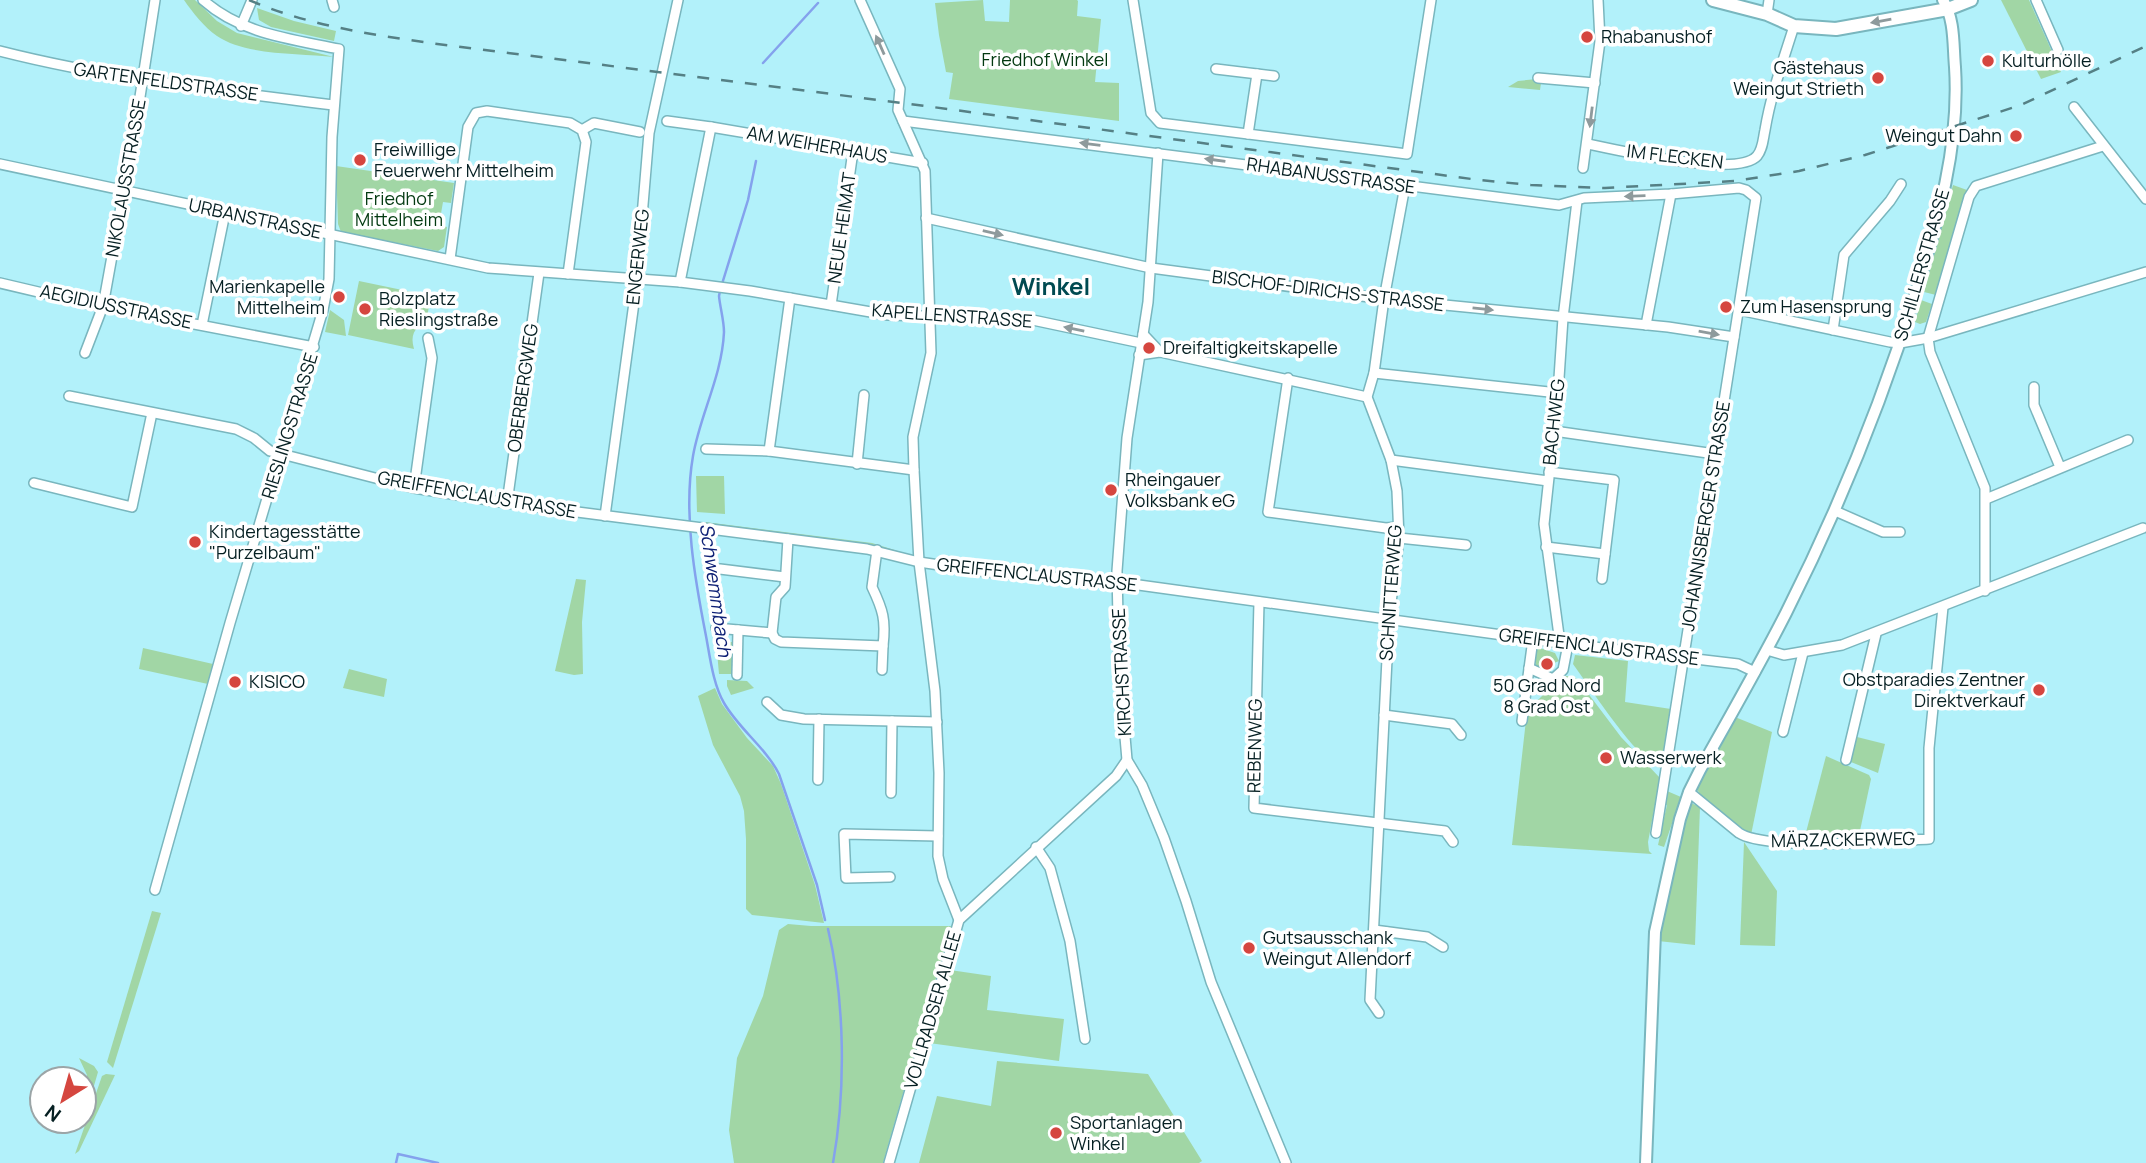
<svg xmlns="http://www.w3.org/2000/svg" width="2146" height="1163" viewBox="0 0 2146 1163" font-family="Manrope,sans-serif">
<rect width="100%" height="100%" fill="#b2f1fa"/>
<g fill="#a1d6a5">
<path d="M184 0H195L217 21 237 33 334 57C300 53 246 56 217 36 204 27 193 13 184 0Z"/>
<polygon points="983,0 985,21 1009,22 1010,0 1077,0 1078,1 1077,16 1101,19 1095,82 1119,83 1119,121 949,99 953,73 946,72 939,35 935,3"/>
<polygon points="2001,0 2029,0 2061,72 2041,79"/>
<polygon points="257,8 294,21 336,31 334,41 271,27 259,20"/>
<polygon points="1537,79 1537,83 1541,83 1540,90 1508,87 1518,81"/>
<polygon points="336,166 454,183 451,203 443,202 439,225 447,227 444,247 438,251 341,232 338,224"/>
<polygon points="1953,185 1967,190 1936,295 1924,292"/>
<path d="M359 281 431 296 426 322C414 328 410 335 414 349L348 335Z"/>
<polygon points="1921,300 1932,304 1926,322 1920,324 1915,322"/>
<polygon points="330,310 344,320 346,336 325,332"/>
<polygon points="696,476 724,476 725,514 697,512"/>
<polygon points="705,522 872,543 904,553 870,545 705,524"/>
<polygon points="576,579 586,580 582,622 583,674 574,675 555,671"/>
<polygon points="716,641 732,642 732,674 719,674"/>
<polygon points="1537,647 1555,653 1559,661 1554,663 1553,670 1542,665 1540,669 1536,666 1534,652"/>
<polygon points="143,648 213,664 208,684 139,669"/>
<path d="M1575 655 1628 661 1625 702 1671 709 1661 768C1638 762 1589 686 1573 664Z"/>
<polygon points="349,669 387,679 384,697 343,688"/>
<polygon points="1566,676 1573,676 1578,680 1621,737 1660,778 1648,842 1649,851 1652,854 1512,845 1527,711 1558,680"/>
<polygon points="727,680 747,681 754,688 731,695 727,686"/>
<polygon points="715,688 722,704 747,738 773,766 781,784 815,885 824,923 752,915 746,909 746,839 744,811 740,796 713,745 698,696"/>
<polygon points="1735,717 1772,732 1751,835 1701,797 1696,787"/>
<polygon points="1857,737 1885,744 1878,773 1851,762"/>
<polygon points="1826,756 1869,775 1871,779 1858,840 1804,840"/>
<polygon points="1667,791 1681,797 1664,847 1658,845 1667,805 1664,804"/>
<polygon points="1691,803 1700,807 1695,945 1658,941 1680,834"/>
<polygon points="1744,842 1777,891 1775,946 1740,945"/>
<polygon points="152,911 161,913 113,1068 107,1062"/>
<polygon points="788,924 811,926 951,926 883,1163 734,1163 729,1130 737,1058 763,996 779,930"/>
<polygon points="950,970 991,976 987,1010 1064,1019 1059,1061 929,1043"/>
<polygon points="79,1058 94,1066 98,1072 84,1120 84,1091 87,1075"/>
<polygon points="997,1061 1148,1074 1202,1161 1199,1163 919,1163 937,1096 991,1106"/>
<polygon points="106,1074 115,1075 79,1151 75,1154 102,1076"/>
</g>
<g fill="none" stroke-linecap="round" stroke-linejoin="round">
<g stroke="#84a2ed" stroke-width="2.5">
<polyline points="763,63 818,3"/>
<polyline points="722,284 748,200 756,161"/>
<path d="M720 291 719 296C720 307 724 321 724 332 722 376 700 415 693 456 683 513 695 580 706 636 710 657 713 684 724 703 739 729 766 748 779 774L817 885 825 920"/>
<path d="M828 929C845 1000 846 1091 833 1163"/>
<polyline points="396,1163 398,1154 438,1163"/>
</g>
<defs>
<g id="minor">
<polyline points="332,0 334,7"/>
<polyline points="860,0 900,89 898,110 925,171 931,353 913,437 914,470 919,562 935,691 939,773 938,856 943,879 959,920"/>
<polyline points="1133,0 1151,113 1160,123 1407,154 1431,0"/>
<polyline points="2036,0 2058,50"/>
<polyline points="1767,14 1769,0"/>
<polyline points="241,26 252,0"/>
<path d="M0 51C110 79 222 91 334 105"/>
<polyline points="1216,69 1274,76"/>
<polyline points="1538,78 1595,83"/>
<polyline points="2074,107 2146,199"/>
<polyline points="667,121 711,127"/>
<polyline points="903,121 1559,205 1584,198 1671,194 1739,188 1746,190 1756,198 1656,833"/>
<polyline points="582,130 594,123 640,132"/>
<polyline points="1248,134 1257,74"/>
<path d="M1588 144C1616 150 1738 178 1757 156 1763 149 1763 139 1765 130 1771 94 1783 61 1794 26"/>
<polyline points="1158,153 1148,302 1127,438 1117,571 1119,667 1127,760 1142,785 1164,838 1186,901 1211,982 1286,1163"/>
<polyline points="0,164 488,268 680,282 750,291 888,315 1028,319 1141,343"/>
<polyline points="1583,168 1600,41 1598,0"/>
<polyline points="926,218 1151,268 1384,299 1668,327 1734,337"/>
<polyline points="450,259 468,127 476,113 487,111 570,123 582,130 586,142 568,274"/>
<polyline points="680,282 711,127 923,163"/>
<polyline points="0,283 85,303 314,347"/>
<polyline points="831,305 853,151"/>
<polyline points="1739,310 1890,342 1900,343 1928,338 2146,272"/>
<polyline points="202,325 225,213"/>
<polyline points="1646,325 1671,194"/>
<polyline points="1833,330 1844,255 1890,201 1901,184"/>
<polyline points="1143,334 1160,352"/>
<polyline points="85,353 103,306 135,129 155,0"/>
<polyline points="1139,355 1160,352 1367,397"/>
<polyline points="1374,373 1558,393"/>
<polyline points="1288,378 1268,512 1386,528 1397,527"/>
<polyline points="2034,387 2034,405 2060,467"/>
<polyline points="69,396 236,429 254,438 270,451 414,488 507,503 867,549 919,562 987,572 1117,582 1560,643 1738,664 1755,672"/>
<polyline points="1554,431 1715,454"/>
<polyline points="706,449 769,451 914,470"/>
<polyline points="769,451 790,298"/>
<polyline points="1391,460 1548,481"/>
<polyline points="857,464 864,395"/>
<polyline points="34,483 132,507 152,413"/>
<polyline points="414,488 432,358 428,338"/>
<polyline points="1986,499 2128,440"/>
<polyline points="507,503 539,273"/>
<polyline points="1835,511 1883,532 1900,532"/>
<polyline points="605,516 636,288 649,133 678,0"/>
<polyline points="1399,538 1466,545"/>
<path d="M788 539 785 587 776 597 772 633 775 639 781 642 883 646C886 620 883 610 872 587L877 550"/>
<polyline points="1546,547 1605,554 1614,480 1549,472"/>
<polyline points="720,569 785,577"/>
<polyline points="1602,579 1605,554"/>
<polyline points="1985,591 1985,488 1930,352 1928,338 1969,197 1976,186 2103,146"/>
<polyline points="1259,602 1254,808 1445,831 1453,842"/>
<polyline points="716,628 772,633"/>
<polyline points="1560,643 1544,524 1558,393 1563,318 1577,201"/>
<polyline points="1767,650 1784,655 1842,645 2143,528"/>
<polyline points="1529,668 1553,679 1563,670 1568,644"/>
<polyline points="882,670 883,646"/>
<polyline points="737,675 738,630"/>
<polyline points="767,702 781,715 804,719 937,722"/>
<polyline points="1384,715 1452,724 1461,735"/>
<polyline points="1522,721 1533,639"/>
<polyline points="1783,732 1803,653"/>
<polyline points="1846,760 1876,634"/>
<polyline points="818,780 819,719"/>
<path d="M1689 792 1739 833C1767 851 1891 841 1929 839V748L1943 607"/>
<polyline points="891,793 892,721"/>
<polyline points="1036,847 1050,868 1070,941 1085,1039"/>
<polyline points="890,877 846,878 844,834 938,836"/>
<path d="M155 890 230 623 323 310 329 279 332 137 339 49C291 39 241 34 203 0"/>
<polyline points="1374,930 1427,937 1443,947"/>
<polyline points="1379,1013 1370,1000 1389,619 1399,538 1397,491 1391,460 1367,397 1374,373 1384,299 1405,186"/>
<polyline points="889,1163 959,920 1116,776 1127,760"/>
</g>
<path id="tertiary" d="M1646 1163 1655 932 1680 819 1689 792 1700 770C1729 718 1759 666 1786 613 1838 510 1881 405 1915 295 1938 221 1960 145 1955 67 1953 45 1955 20 1943 0"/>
<polyline id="secondary" points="1713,0 1767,14 1794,26 1836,29 1948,9 1971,0"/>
</defs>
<use href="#minor" stroke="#79b6be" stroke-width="12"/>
<use href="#tertiary" stroke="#79b6be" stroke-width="14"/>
<use href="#secondary" stroke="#79b6be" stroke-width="16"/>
<use href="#minor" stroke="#fff" stroke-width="9"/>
<use href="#tertiary" stroke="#fff" stroke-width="10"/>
<use href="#secondary" stroke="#fff" stroke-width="12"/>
<path stroke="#558085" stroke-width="2.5" stroke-dasharray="12 12" stroke-linecap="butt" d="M249 0C307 25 368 34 430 43L910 104 1479 180 1531 185 1605 188 1735 181 1799 171 1865 155 2021 105 2146 46"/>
</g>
<defs><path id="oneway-solid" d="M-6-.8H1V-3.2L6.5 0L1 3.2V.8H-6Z" transform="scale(1.75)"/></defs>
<g fill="#8e9a9c">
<use href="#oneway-solid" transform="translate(1881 21) rotate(170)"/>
<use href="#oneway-solid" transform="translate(880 45) rotate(-114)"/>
<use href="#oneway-solid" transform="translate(1591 117) rotate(97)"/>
<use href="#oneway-solid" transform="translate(1090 144) rotate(-173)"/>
<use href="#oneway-solid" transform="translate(1215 160) rotate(-172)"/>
<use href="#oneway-solid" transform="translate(1635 196) rotate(178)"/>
<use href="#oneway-solid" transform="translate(993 233) rotate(13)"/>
<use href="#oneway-solid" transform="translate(1483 309) rotate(6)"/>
<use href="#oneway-solid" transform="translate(1074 329) rotate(-168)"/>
<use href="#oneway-solid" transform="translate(1709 333) rotate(10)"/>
</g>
<g fill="#d5463f" stroke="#fff" stroke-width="2.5">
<circle cx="1587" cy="37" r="7"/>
<circle cx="1988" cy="61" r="7"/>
<circle cx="1878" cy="78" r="7"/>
<circle cx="2016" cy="136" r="7"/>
<circle cx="360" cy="160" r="7"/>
<circle cx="339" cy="297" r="7"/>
<circle cx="1726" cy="307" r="7"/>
<circle cx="365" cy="309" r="7"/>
<circle cx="1149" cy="348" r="7"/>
<circle cx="1111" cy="490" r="7"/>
<circle cx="195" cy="542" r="7"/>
<circle cx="1547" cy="664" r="7"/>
<circle cx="235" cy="682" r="7"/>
<circle cx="2039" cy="690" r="7"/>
<circle cx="1606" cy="758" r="7"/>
<circle cx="1249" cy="948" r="7"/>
<circle cx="1056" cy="1133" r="7"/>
</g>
<g text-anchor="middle" stroke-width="7" stroke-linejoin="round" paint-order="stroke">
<g font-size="18" fill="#051f22" stroke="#fff" text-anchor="start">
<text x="1601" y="43">Rhabanushof</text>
<text x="2002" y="67">Kulturhölle</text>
<text x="1864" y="74" text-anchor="end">Gästehaus<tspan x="1864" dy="21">Weingut Strieth</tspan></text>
<text x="2002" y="142" text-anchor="end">Weingut Dahn</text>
<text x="374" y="156">Freiwillige<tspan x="374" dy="21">Feuerwehr Mittelheim</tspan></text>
<text x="325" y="293" text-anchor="end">Marienkapelle<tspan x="325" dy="21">Mittelheim</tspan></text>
<text x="379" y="305">Bolzplatz<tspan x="379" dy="21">Rieslingstraße</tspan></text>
<text x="1740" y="313">Zum Hasensprung</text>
<text x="1163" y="354">Dreifaltigkeitskapelle</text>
<text x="1125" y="486">Rheingauer<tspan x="1125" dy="21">Volksbank eG</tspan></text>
<text x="209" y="538">Kindertagesstätte<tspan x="209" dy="21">"Purzelbaum"</tspan></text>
<text x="2025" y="686" text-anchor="end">Obstparadies Zentner<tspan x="2025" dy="21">Direktverkauf</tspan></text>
<text x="249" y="688">KISICO</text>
<text x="1547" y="692" text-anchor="middle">50 Grad Nord<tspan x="1547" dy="21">8 Grad Ost</tspan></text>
<text x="1620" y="764">Wasserwerk</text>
<text x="1263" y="944">Gutsausschank<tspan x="1263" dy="21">Weingut Allendorf</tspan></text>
<text x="1070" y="1129">Sportanlagen<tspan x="1070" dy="21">Winkel</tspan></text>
</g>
<g font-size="18" fill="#033911" stroke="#fff">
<text x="1045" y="66">Friedhof Winkel</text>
<text x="399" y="205">Friedhof<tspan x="399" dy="21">Mittelheim</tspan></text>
</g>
<g font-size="18" fill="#051f22" stroke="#fff">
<text transform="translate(166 82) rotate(8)" y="6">GARTENFELDSTRASSE</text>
<text transform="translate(817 145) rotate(10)" y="6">AM WEIHERHAUS</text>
<text transform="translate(1675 157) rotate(7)" y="6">IM FLECKEN</text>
<text transform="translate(1331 176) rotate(8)" y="6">RHABANUSSTRASSE</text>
<text transform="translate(126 178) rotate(-80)" y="6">NIKOLAUSSTRASSE</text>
<text transform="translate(255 219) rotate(12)" y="6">URBANSTRASSE</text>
<text transform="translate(842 228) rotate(-82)" y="6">NEUE HEIMAT</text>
<text transform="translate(638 257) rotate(-84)" y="6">ENGERWEG</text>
<text transform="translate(1922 265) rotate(-74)" y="6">SCHILLERSTRASSE</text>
<text transform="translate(1328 291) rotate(7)" y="6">BISCHOF-DIRICHS-STRASSE</text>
<text transform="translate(116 307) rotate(12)" y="6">AEGIDIUSSTRASSE</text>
<text transform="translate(952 316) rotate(4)" y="6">KAPELLENSTRASSE</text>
<text transform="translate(523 388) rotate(-82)" y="6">OBERBERGWEG</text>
<text transform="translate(1554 422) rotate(-84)" y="6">BACHWEG</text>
<text transform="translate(290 426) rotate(-73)" y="6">RIESLINGSTRASSE</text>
<text transform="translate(477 495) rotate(10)" y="6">GREIFFENCLAUSTRASSE</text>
<text transform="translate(1706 516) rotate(-81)" y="6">JOHANNISBERGER STRASSE</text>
<text transform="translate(1037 575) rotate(6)" y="6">GREIFFENCLAUSTRASSE</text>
<text transform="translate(1391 593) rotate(-86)" y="6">SCHNITTERWEG</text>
<text transform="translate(1599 647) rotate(7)" y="6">GREIFFENCLAUSTRASSE</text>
<text transform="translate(1122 672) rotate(-93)" y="6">KIRCHSTRASSE</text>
<text transform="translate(1255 746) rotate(-89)" y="6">REBENWEG</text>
<text transform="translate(1843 840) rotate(-1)" y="6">MÄRZACKERWEG</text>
<text transform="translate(933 1010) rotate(-74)" y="6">VOLLRADSER ALLEE</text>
</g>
<g font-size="19" font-style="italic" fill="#0e2075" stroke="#fff">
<text transform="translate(716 590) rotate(82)" y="7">Schwemmbach</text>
</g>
<g font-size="24" font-weight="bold" fill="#004a51" stroke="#fff">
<text x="1051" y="295">Winkel</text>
</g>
</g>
<g transform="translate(63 1100) rotate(217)"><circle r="33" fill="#ffffff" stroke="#9ba5a7" stroke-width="2"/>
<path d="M0-5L12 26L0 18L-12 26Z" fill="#d5463f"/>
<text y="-10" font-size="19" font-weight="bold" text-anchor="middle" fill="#051f22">N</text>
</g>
</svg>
